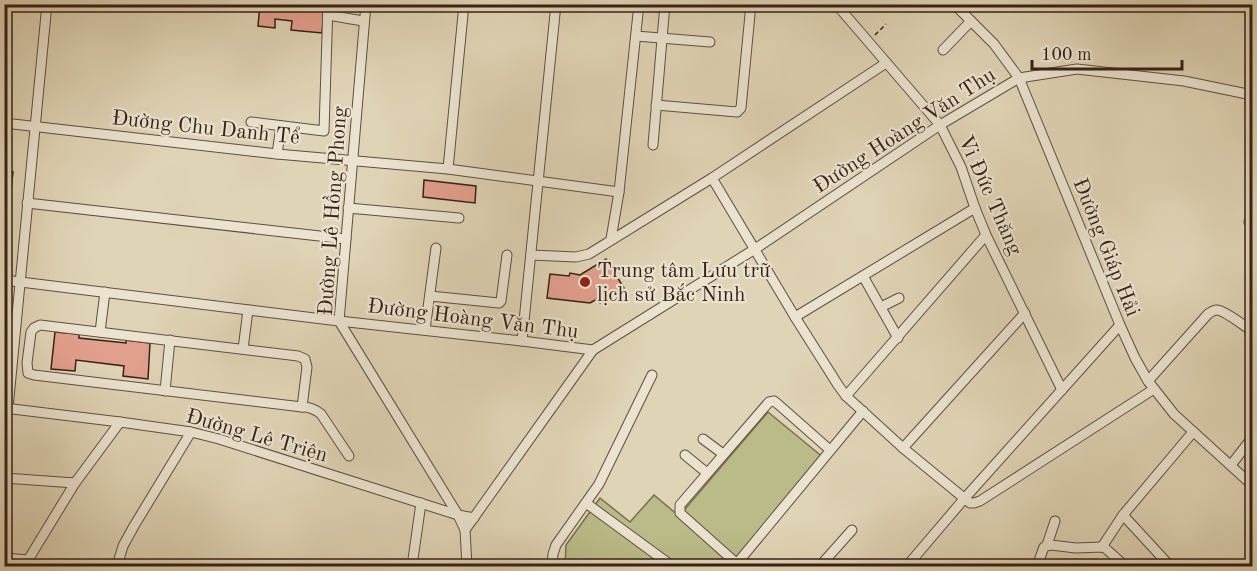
<svg xmlns="http://www.w3.org/2000/svg" width="1257" height="571" viewBox="0 0 1257 571" font-family="'Old Standard TT',serif">
<rect width="100%" height="100%" fill="#e0d4b6"/>
<filter id="stains"><feTurbulence type="fractalNoise" baseFrequency=".00333" numOctaves="4"/><feColorMatrix values="0 0 0 0 .2 0 0 0 0 .09 0 0 0 0 .02 0 0 0 .5 -.17"/></filter>
<radialGradient id="worn" r=".72"><stop offset=".6" stop-color="#630" stop-opacity="0"/><stop offset="1" stop-color="#630" stop-opacity=".3"/></radialGradient>
<polygon fill="#babb88" stroke="#786e50" stroke-width="1.5" points="768,412 824,458 737,566 565,566 566,545 600,498 630,522 654,495 679,516"/>
<g fill="#e39f8d" stroke="#362117" stroke-width="1.5">
<polygon points="260,4 325,4 322,33 291,30 292,21 275,19 275,28 258,26"/>
<polygon points="4,171 13,172 4,249"/>
<polygon points="424,180 476,186 475,203 423,197"/>
<polygon points="606,259 624,288 600,303 597,299 590,303 547,298 550,274 569,276 570,273 580,275"/>
<polygon points="55,332 79,334 79,338 126,343 126,340 150,343 148,379 123,376 124,366 76,360 75,371 51,369"/>
</g>
<g fill="none" stroke-linecap="round" stroke-linejoin="round">
<defs>
<g id="minor">
<polyline points="366,4 339,321 458,515 465,530 467,566"/>
<polyline points="836,4 940,125 961,167 975,208 986,235 1062,390"/>
<polyline points="954,4 994,44 1019,78 1120,325 1135,358 1148,381 1174,414 1252,485"/>
<polyline points="328,15 363,21"/>
<polyline points="636,36 710,42"/>
<polyline points="943,50 971,21"/>
<polyline points="656,105 737,112 741,108 751,4"/>
<polyline points="251,122 324,131 328,4"/>
<polyline points="4,123 277,154 448,169 619,192"/>
<polyline points="653,145 665,4"/>
<polyline points="277,154 281,126"/>
<polyline points="448,169 464,4"/>
<polyline points="712,178 795,317 838,385 846,396 903,448 970,503 974,503 980,501 1154,389"/>
<polyline points="27,203 346,239"/>
<polyline points="348,208 459,218"/>
<polyline points="1252,215 1249,222 1252,224"/>
<polyline points="611,239 619,192 639,4"/>
<polyline points="531,255 576,257 589,254 712,178 886,63"/>
<polyline points="863,276 898,338"/>
<polyline points="4,280 339,321 522,341 593,350 755,249 940,125 1019,78 1077,69 1184,81 1252,95"/>
<polyline points="430,296 499,303 501,301 507,255"/>
<polyline points="881,307 899,298"/>
<polyline points="795,317 975,208"/>
<polygon points="40,325 298,356 305,359 307,367 302,407 34,375 28,373 27,363 31,332 34,328"/>
<polyline points="425,330 436,248"/>
<polyline points="100,332 105,292"/>
<polyline points="522,341 556,4"/>
<polyline points="243,349 248,310"/>
<path d="M1148 381 1208 314C1211 312 1213 310 1217 310 1226 311 1244 326 1252 331"/>
<polyline points="165,391 170,340"/>
<polyline points="846,396 986,235"/>
<path d="M302 407C310 407 315 409 321 414L349 456"/>
<polyline points="4,408 120,422 191,432 219,439 458,515 474,518"/>
<polyline points="8,408 47,4"/>
<polyline points="703,439 723,454"/>
<polyline points="903,448 1025,313"/>
<polyline points="830,450 779,405 774,401 769,402 680,505 680,513 735,562 739,561 863,411"/>
<polyline points="685,455 707,473"/>
<polyline points="1231,465 1252,438"/>
<polyline points="4,478 75,483"/>
<polyline points="586,503 672,566"/>
<polyline points="1123,515 1170,566"/>
<polyline points="465,530 593,350"/>
<polyline points="1047,545 1055,521"/>
<polyline points="1102,547 1123,515 1193,432"/>
<polyline points="4,558 28,560"/>
<polyline points="214,565 214,566"/>
<polyline points="26,566 28,560 75,483 120,422"/>
<polyline points="117,566 123,546 134,526 191,432"/>
<polyline points="412,566 421,503"/>
<polyline points="552,566 553,554 556,545 599,484 652,375"/>
<polyline points="820,566 852,530"/>
<polyline points="907,566 964,499 1120,325"/>
<polyline points="1037,566 1044,547 1051,545 1076,548 1102,547 1105,548 1125,566"/>
<polyline points="1230,566 1231,566"/>
</g>
</defs>
<use href="#minor" stroke="#604e3f" stroke-width="11"/>
<polyline stroke="#362117" stroke-width="1.5" stroke-dasharray="4.5 3" stroke-linecap="butt" points="875,35 886,24"/>
<use href="#minor" stroke="#ebe3d0" stroke-width="9"/>
</g>
<circle fill="#8f2418" stroke="#ebe3d0" stroke-width="2" cx="585" cy="282" r="6"/>
<g text-anchor="middle" stroke-width="4.5" stroke-linejoin="round" paint-order="stroke">
<g font-size="21" fill="#362117" stroke="#ebe3d0">
<text transform="translate(206 127) rotate(6)" y="7">Đường Chu Danh Tể</text>
<text transform="translate(904 130) rotate(-33)" y="7">Đường Hoàng Văn Thụ</text>
<text transform="translate(991 195) rotate(66)" y="7">Vi Đức Thăng</text>
<text transform="translate(332 211) rotate(-86)" y="7">Đường Lê Hồng Phong</text>
<text transform="translate(1107 247) rotate(68)" y="7">Đường Giáp Hải</text>
<text transform="translate(473 318) rotate(7)" y="7">Đường Hoàng Văn Thụ</text>
<text transform="translate(257 435) rotate(16)" y="7">Đường Lê Triện</text>
</g>
<g font-size="21" fill="#362117" stroke="#ebe3d0" text-anchor="start">
<text x="597" y="277">Trung tâm Lưu trữ<tspan x="597" dy="24">lịch sử Bắc Ninh</tspan></text>
</g>
</g>
<rect width="1257" height="571" fill="none" stroke="#e0d4b6" stroke-width="24"/>
<rect x="6" y="6" width="1245" height="559" fill="none" stroke="#362117" stroke-width="3"/>
<rect x="12" y="12" width="1233" height="547" fill="none" stroke="#362117" stroke-width="1.5"/>
<path d="M1032 60v9h150v-9" fill="none" stroke="#362117" stroke-width="3"/>
<text x="1041" y="60" font-size="18" fill="#362117" stroke="#ebe3d0" stroke-width="4.5" paint-order="stroke">100 m</text>
<rect width="100%" height="100%" filter="url(#stains)"/>
<rect width="100%" height="100%" fill="url(#worn)"/>
</svg>
